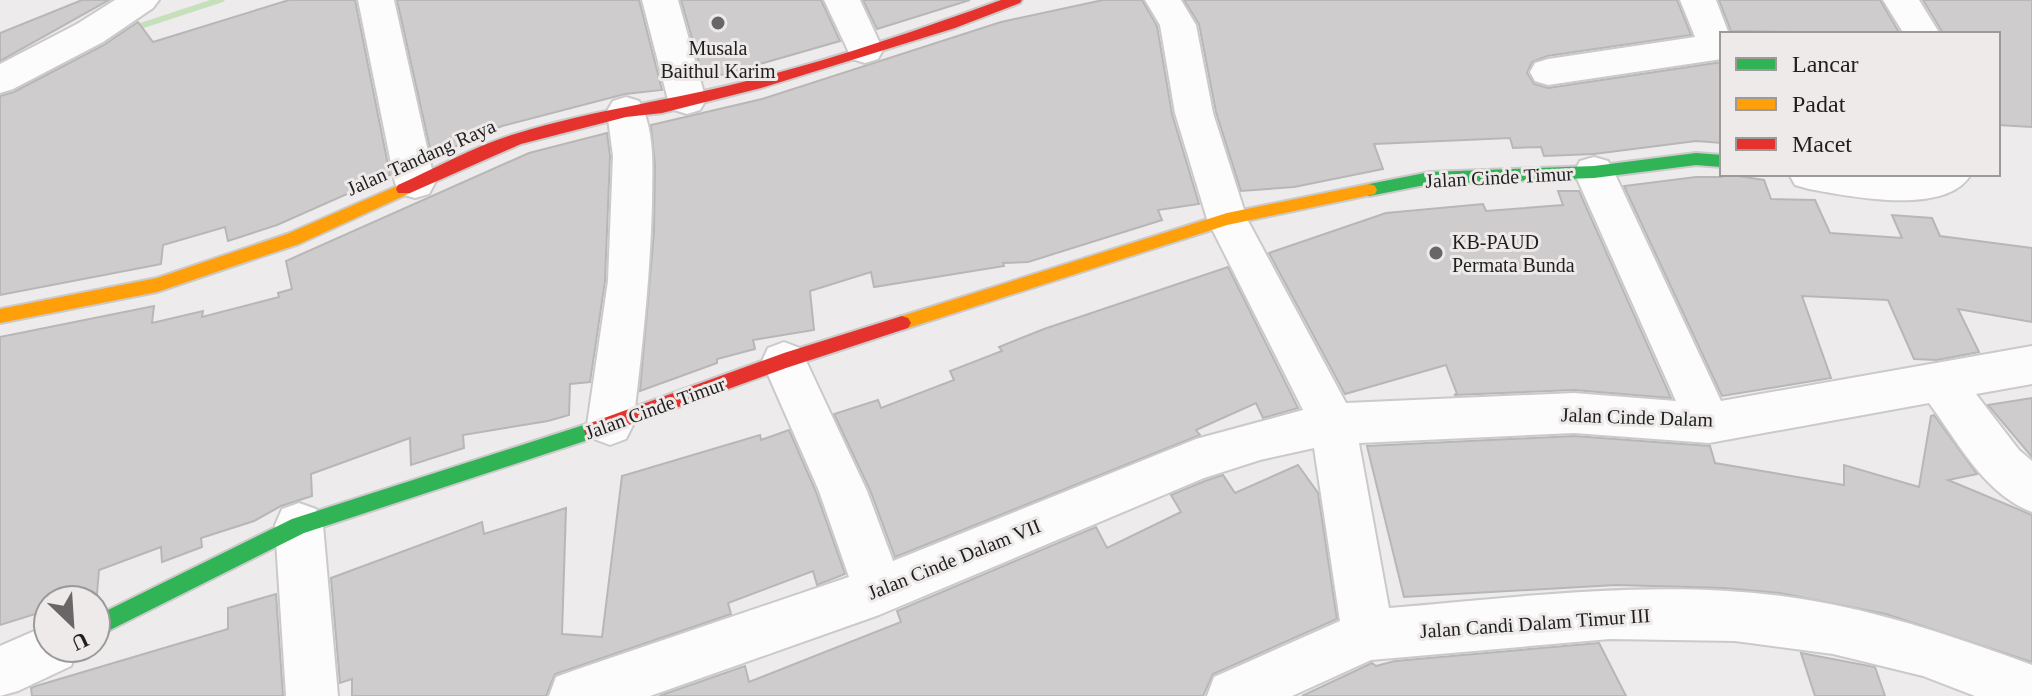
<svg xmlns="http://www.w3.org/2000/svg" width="2032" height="696" viewBox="0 0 2032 696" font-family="'Times New Roman',serif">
<rect width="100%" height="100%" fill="#edebeb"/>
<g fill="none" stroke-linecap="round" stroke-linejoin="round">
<g fill="#c6e0bc" fill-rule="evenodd">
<polygon points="210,0 225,0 223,2 101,42 98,43 93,40 95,38"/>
<polygon points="62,58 67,62 66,64 0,110 0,101"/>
</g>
</g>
<g fill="#cecccd" stroke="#b8b7b7" stroke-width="2">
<polygon points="82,0 109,0 0,61 0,33"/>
<polygon points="289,0 355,0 390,175 277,225 228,241 225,227 163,245 161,264 156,265 0,295 0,96 14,92 104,45 138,22 153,42"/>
<polygon points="397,0 639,0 662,90 625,94 502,126 432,157"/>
<polygon points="681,0 821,0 840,41 704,80"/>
<polygon points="863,0 970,0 877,29"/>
<polygon points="1103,0 1142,0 1157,26 1172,114 1199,204 1158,210 1162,220 1028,262 1003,263 1004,266 874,287 871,272 810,291 814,330 753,340 755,349 717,359 717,363 640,391 654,232 655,165 651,125 762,99 1001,22"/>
<polygon points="1184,0 1677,0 1691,35 1547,56 1532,62 1527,73 1534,84 1548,88 1722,62 1722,143 1696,141 1594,154 1544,156 1541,147 1513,148 1510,138 1374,144 1383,169 1294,187 1241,191 1216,112 1199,24"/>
<polygon points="1719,0 1880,0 1900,34 1731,31"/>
<polygon points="1923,0 2032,0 2032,127 1998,125 1998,32 1943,33"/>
<polygon points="607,133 610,156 605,281 590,382 570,384 569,415 548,421 463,435 464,448 411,465 410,438 311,474 312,496 281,506 254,521 201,538 202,547 162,562 161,547 99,570 97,594 78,600 48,600 48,610 0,625 0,337 154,306 152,323 203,311 202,317 279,297 278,293 292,289 286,261 529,153"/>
<polygon points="1725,174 1764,180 1771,199 1815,200 1830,233 1902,238 1892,215 1932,218 1940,236 2032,248 2032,322 1958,309 1979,352 1937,360 1914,359 1888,300 1802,296 1831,378 1722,396 1624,186 1696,177 1722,177"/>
<polygon points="1558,191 1579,191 1671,398 1574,390 1454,395 1457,394 1446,365 1345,394 1269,253 1386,213 1483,204 1486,211 1563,205"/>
<polygon points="1228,267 1298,408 1263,418 1256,403 1196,430 1200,435 895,557 870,490 834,414 878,400 881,408 954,380 950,371 1002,351 999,347 1044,329"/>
<polygon points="2032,398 2032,457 1988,405"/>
<polygon points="1934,415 1977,474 1948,480 2032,515 2032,662 1886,614 1780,593 1724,588 1616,585 1404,597 1367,446 1574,436 1710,446 1715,463 1844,485 1844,465 1919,487 1931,416"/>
<polygon points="789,430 816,492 845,574 817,585 813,571 728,603 731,614 555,674 546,696 352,696 352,679 340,683 331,578 482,522 484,534 566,508 562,634 602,637 622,476 760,435 761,440"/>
<polygon points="1298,465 1318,493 1337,619 1213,674 1203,696 659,696 745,666 749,682 901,622 897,611 1096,527 1107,548 1181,512 1171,495 1205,481 1223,475 1235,493"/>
<polygon points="276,594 283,696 32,696 31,688 36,686 228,629 228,608"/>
<polygon points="1599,643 1626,696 1302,696 1372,663 1376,666 1395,661"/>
<polygon points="1801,653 1875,667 1885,696 1815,696"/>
</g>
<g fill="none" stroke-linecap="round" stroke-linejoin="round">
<defs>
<g id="street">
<polygon points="115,0 159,0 153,8 103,42 13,89 0,93 0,64 77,24"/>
<polygon points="358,0 394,0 435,183 429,194 415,198 401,194 395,183"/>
<polygon points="642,0 678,0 706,100 700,110 687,114 674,110 668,100"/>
<polygon points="824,0 860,0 883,50 878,59 865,63 852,59"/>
<path d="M1145 0H1181L1196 25 1213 113 1247 219 1346 403 1574 393 1676 401 1574 172 1580 161 1594 157 1608 161 1614 172 1721 401 2032 346V384L1976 394 2019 450 2032 461V512C1984 494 1958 442 1929 403L1709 443 1574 433 1359 443 1389 608C1536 596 1688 574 1835 605 1903 619 1967 641 2032 665V696H1975L1923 676 1833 654 1735 641 1610 639 1371 660 1292 696H1207L1214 677 1340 621 1314 448 1260 460 1204 478 879 615 650 696H549L556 677 575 670 849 577 819 491 762 361 768 348 784 342 800 348 867 491 893 561 1196 439 1303 410 1207 219 1175 113 1160 25Z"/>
<polygon points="1680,0 1716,0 1729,34 1722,34 1722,59 1548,85 1535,81 1530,72 1535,63 1548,59 1695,37"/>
<polygon points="1883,0 1919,0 1940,34 1904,34"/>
<path d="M626 97 639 101C656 131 652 171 652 204 650 279 642 351 633 425L626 439 610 445 594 439 587 425 608 281 613 156 607 111 613 101Z"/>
<path d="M1789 174H1971C1947 217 1848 196 1809 189L1795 185Z"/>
<polygon points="299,503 316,509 323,525 338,696 286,696 275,525 282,509"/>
<polygon points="48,625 48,648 79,648 71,666 18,691 0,696 0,646"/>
</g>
<g id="fast">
<polygon points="1696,153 1722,155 1722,167 1696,165 1594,178 1430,184 1369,196 1361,190 1369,184 1430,172 1594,166"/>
<polygon points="593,422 600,424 602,430 600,436 304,533 96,637 96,616 292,519"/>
</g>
<g id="slow">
<polygon points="404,183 412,189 410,193 299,244 157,292 0,323 0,309 157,278 287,234"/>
<polygon points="1369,184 1375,186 1377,190 1375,194 1227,225 902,330 896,328 893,323 896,318 902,316 1227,213"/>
</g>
<g id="jam">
<path d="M1001 0H1022L1020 3 955 28 761 88 662 113 626 117 521 144 410 193H398L396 189 398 185C436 168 475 146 515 134 595 109 677 100 758 78 840 57 921 29 1001 0Z"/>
<polygon points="902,316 908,318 911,323 908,328 786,368 593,438 586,436 584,430 586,424 593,422 784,353"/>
</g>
</defs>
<use href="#street" stroke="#cbc9c9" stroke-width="4"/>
<use href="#fast" stroke="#cbc9c9" stroke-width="4"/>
<use href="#slow" stroke="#cbc9c9" stroke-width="4"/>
<use href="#jam" stroke="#cbc9c9" stroke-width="4"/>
<use href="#street" fill="#fcfcfc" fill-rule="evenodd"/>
<use href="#fast" fill="#30b455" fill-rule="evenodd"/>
<use href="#slow" fill="#ff9f0a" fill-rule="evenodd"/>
<use href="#jam" fill="#e5322d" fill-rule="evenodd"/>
</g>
<g fill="#686666" stroke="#eeeaea" stroke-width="3">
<circle cx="718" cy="23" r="8"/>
<circle cx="1436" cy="253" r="8"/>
</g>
<g text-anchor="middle" stroke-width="6" stroke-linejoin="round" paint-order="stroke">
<g font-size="20" fill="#201f1f" stroke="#eeeaea">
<text x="718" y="55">Musala<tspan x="718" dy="23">Baithul Karim</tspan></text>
<text x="1452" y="249" text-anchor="start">KB-PAUD<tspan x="1452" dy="23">Permata Bunda</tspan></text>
</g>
<g font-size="20" fill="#201f1f" stroke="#eeeaea">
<text transform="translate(421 157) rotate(-24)" y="7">Jalan Tandang Raya</text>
<text transform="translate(1499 177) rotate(-3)" y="7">Jalan Cinde Timur</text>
<text transform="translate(655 408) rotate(-20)" y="7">Jalan Cinde Timur</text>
<text transform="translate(1637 417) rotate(2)" y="7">Jalan Cinde Dalam</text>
<text transform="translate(954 559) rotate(-22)" y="7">Jalan Cinde Dalam VII</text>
<text transform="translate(1535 623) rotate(-4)" y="7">Jalan Candi Dalam Timur III</text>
</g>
</g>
<rect x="1720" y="32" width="280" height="144" fill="#eeeaea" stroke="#9c9999" stroke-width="2"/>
<rect x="1736" y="58" width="40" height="12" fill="#30b455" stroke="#9c9999" stroke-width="2"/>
<text x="1792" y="72" font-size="24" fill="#201f1f">Lancar</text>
<rect x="1736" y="98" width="40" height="12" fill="#ff9f0a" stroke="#9c9999" stroke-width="2"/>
<text x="1792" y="112" font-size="24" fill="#201f1f">Padat</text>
<rect x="1736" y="138" width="40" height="12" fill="#e5322d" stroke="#9c9999" stroke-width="2"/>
<text x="1792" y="152" font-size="24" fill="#201f1f">Macet</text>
<g transform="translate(72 624) rotate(155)"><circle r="38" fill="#eeeaea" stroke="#9c9999" stroke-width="2"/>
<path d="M0-6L14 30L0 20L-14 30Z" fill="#686666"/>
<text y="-12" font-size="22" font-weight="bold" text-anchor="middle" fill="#201f1f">U</text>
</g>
</svg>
